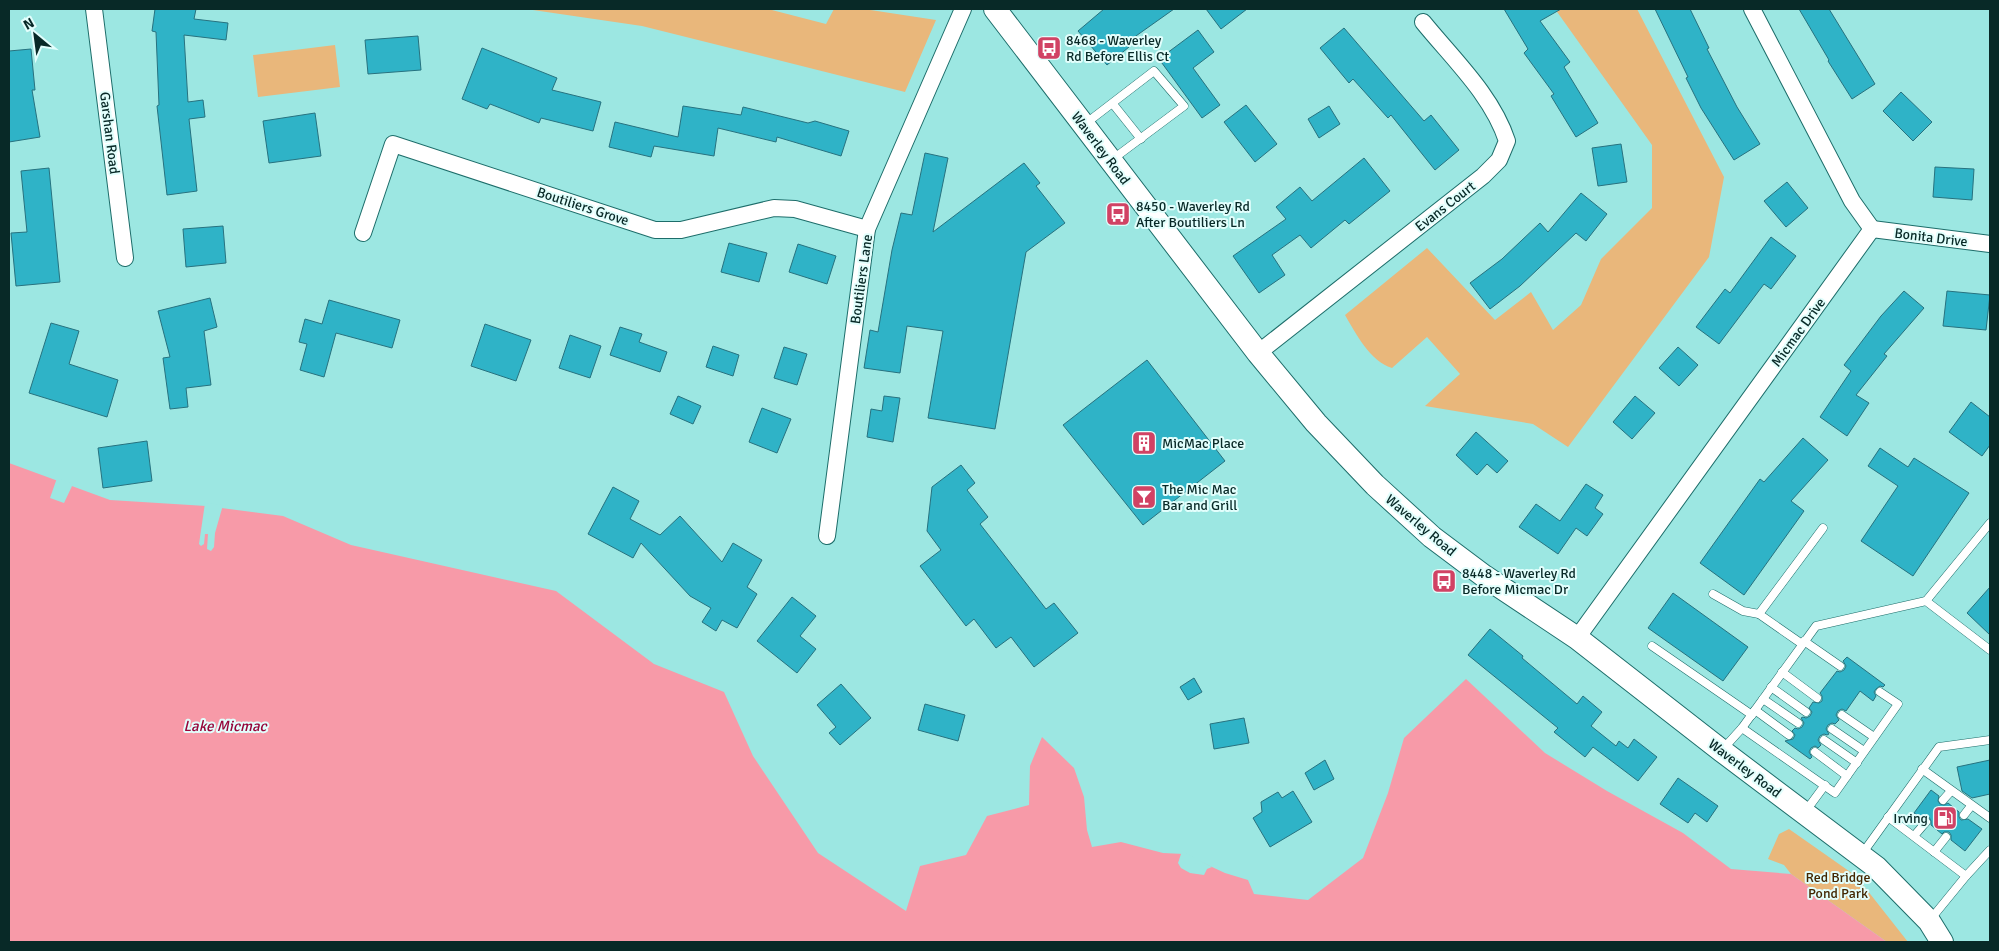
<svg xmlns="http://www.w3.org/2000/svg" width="1999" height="951" viewBox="0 0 1999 951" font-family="Signika,sans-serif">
<rect width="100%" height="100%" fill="#9ce7e2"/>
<g fill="#e9b77b">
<polygon points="526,9 768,9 826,24 834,9 864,9 936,20 905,92 642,26"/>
<path d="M1555 9H1637L1724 177 1709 257 1568 447 1533 424 1425 406 1460 374 1427 337 1392 368C1370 361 1356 334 1345 315L1427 248 1495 320 1531 292 1553 330 1581 305 1601 259 1652 208V145Z"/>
<polygon points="335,45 340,87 258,97 253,55"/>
<polygon points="1789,829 1856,876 1908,942 1887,942 1791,874 1784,865 1768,859 1779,834"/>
</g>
<polygon fill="#f79aa8" points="9,463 110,500 206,506 283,516 351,545 556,591 654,664 724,692 753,756 818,853 906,911 920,866 966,855 987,816 1029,805 1030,766 1042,737 1074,768 1084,797 1087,830 1092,847 1121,842 1163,853 1184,854 1225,873 1248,880 1254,894 1308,900 1363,858 1388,793 1404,738 1466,679 1545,753 1607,791 1683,833 1731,869 1791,874 1887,942 9,942"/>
<g fill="#9ce7e2">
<polygon points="57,478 73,484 64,503 50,498"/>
<polygon points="205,503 223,505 215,533 214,547 211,551 207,549 208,534 205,534 204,544 201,546 199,544"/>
<polygon points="1182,851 1212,867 1207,869 1204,875 1190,873 1181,868 1178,863"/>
</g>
<g fill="#2fb3c7" stroke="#27727f">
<polygon points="155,9 196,9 194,19 228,23 226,40 184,35 188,102 203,100 205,117 189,119 197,191 167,195 157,106 159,105 156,32 152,31"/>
<polygon points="1104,9 1174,9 1126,43 1129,47 1107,65 1078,31"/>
<polygon points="1206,9 1247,9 1221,29"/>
<polygon points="1504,9 1561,9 1540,21 1570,62 1564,67 1598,123 1576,137 1551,96 1554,94 1524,53 1528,49"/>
<polygon points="1655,9 1690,9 1709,48 1707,49 1737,107 1760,144 1734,160 1701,108 1686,78 1688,77"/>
<polygon points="1799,9 1829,9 1875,84 1852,99 1828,61 1829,60"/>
<polygon points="1344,28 1424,121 1431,115 1459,150 1435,170 1391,115 1388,118 1353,79 1349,83 1320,48"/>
<polygon points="1198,30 1214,52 1193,68 1220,105 1202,118 1159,59"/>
<polygon points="418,36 421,70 368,74 365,40"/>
<polygon points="482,48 557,78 552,90 601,102 593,131 541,118 539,123 490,104 487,109 462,99"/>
<polygon points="31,49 35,90 32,90 40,137 9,142 9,51"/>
<polygon points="1901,92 1932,122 1913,141 1883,111"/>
<polygon points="1246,105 1277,144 1255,162 1224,122"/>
<polygon points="683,106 741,115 743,107 808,123 815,121 849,131 841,156 777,137 776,142 718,128 714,156 654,146 651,157 609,147 615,122 678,137"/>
<polygon points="1329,106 1340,124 1319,138 1308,119"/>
<polygon points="315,113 321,156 269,163 263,121"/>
<polygon points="1621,144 1627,182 1598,186 1592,148"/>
<polygon points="925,153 948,158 933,232 1024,163 1040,183 1036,186 1065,223 1026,252 995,429 928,418 943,331 907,326 900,373 864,368 870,330 878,332 892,250 901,213 912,215"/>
<polygon points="1364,158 1390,191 1349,224 1345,220 1311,248 1300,235 1272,255 1285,275 1259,293 1233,256 1286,219 1276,207 1300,187 1312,201"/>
<polygon points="1935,167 1974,169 1972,200 1933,197"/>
<polygon points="49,168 60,282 16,286 11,233 27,232 21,171"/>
<polygon points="1787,182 1808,208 1786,227 1764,201"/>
<polygon points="1581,193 1607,214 1586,241 1576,233 1520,286 1490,309 1470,283 1502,259 1540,223 1548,232"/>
<polygon points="223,226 226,263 186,267 183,229"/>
<polygon points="1771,237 1796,256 1771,289 1764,284 1719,344 1696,327 1725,289 1730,293"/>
<polygon points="729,243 767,253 759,282 721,272"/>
<polygon points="798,244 836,256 827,284 789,272"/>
<polygon points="1904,291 1924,308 1884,354 1887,356 1856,395 1869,403 1847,436 1820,417 1851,371 1844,365 1881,316"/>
<polygon points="1947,291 1990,295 1986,330 1943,326"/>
<polygon points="210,298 217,327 204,331 211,385 186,388 188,407 170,409 163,358 170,357 158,311"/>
<polygon points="329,300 400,320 392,348 336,333 324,377 300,370 307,344 299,342 305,319 322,324"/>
<polygon points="51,323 79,331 69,364 118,380 107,417 29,393"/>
<polygon points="485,324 531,340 516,381 471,366"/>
<polygon points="620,327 642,334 639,342 667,352 660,372 610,355"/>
<polygon points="570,335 601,346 590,378 559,368"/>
<polygon points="713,346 739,355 733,376 706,367"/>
<polygon points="784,347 807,354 797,385 774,378"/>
<polygon points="1678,347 1698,365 1679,386 1659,368"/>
<polygon points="1147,360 1225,461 1143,525 1063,425"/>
<polygon points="678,396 701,406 693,424 670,414"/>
<polygon points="884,396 900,398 893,442 867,437 871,409 882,411"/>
<polygon points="1635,396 1655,413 1632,439 1613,422"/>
<polygon points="1971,402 1990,417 1990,445 1982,456 1949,432"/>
<polygon points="762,408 791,419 777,453 749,442"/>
<polygon points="1476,432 1508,461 1497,473 1487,464 1477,475 1456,455"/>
<polygon points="1803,438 1828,460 1791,501 1804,511 1744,595 1700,563 1760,479 1764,482"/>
<polygon points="147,441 152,481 103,488 98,448"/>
<polygon points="1880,448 1908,467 1914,458 1969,493 1913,576 1861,541 1898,486 1868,466"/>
<polygon points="961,465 975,483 967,490 988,517 980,524 1046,609 1054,603 1078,633 1034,667 1011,637 996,648 974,619 966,626 920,566 941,550 927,531 932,487"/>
<polygon points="1586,484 1603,495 1595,508 1603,514 1587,536 1576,528 1558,554 1519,527 1536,504 1560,521"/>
<polygon points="613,487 639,501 630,519 660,535 680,516 722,562 733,543 762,560 747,587 757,594 737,628 722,620 716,631 702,622 711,608 690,596 641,543 633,558 588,534"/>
<polygon points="1990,587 1990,635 1967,613"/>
<polygon points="1673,593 1748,647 1723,681 1648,628"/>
<polygon points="792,597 816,616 800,636 816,649 797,673 757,641"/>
<polygon points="1490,629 1523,656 1522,658 1577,704 1583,696 1602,712 1591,726 1616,746 1619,741 1628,748 1634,739 1657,757 1638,781 1593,747 1585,757 1554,732 1558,728 1468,655"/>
<polygon points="1847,657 1885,685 1883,687 1880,686 1876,689 1874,692 1876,696 1873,701 1860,691 1846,711 1842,709 1838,711 1836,715 1839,720 1835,724 1832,723 1828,725 1826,729 1829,734 1827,735 1824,734 1820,736 1818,740 1821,745 1818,748 1815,746 1811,748 1809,752 1812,757 1810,759 1785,741 1793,739 1795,735 1792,731 1795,728 1798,729 1802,727 1804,723 1801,718 1803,717 1806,718 1810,716 1812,712 1809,708 1813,702 1819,703 1822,701 1822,696 1820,693 1837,671 1840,672 1844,670 1846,666 1843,661"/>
<polygon points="1194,678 1202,692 1188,700 1180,687"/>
<polygon points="841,684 871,718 840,745 829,733 836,727 817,705"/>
<polygon points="925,704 965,715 958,741 918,730"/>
<polygon points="1244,718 1249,743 1214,749 1210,724"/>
<polygon points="1325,760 1334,779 1314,790 1305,773"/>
<polygon points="1990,760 1990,794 1972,798 1962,791 1957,767"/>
<polygon points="1678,778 1718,806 1707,822 1695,813 1688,823 1660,804"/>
<polygon points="1931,790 1939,796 1938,801 1940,804 1944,805 1948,803 1959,812 1959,817 1961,820 1968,819 1982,829 1965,851 1951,840 1951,835 1949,832 1944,832 1942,834 1931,825 1931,821 1929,817 1925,817 1922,818 1914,813"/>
<polygon points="1293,791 1312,822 1270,847 1253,818 1262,812 1261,802 1278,792 1282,798"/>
</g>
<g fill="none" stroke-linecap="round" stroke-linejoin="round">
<defs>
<g id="lane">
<polyline points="1113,104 1141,139"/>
<polyline points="1085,124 1154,71 1184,106 1113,159"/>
<polyline points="1713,594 1743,611 1759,614"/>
<polyline points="1926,601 1990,523"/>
<polyline points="1804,641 1840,666"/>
<polyline points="1802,644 1759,614 1823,528"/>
<polyline points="1652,646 1752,715"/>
<polyline points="1782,672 1817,698"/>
<polyline points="1771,687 1806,712"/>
<polyline points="1763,699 1798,723"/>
<polyline points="1755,710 1789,735"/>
<polyline points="1842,715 1874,737"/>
<polyline points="1742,728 1835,793 1898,704 1880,692"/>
<polyline points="1832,729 1864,751"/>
<polyline points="1824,740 1857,763"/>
<polyline points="1723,749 1742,728 1816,626 1926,601 1990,650"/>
<polyline points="1815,752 1847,776"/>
<polyline points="1922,769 1990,818"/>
<polyline points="1943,800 1951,791"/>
<polyline points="1805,812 1825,785"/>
<polyline points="1964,815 1971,806"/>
<polyline points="1888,817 1966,876"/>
<polyline points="1914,836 1926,822"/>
<polyline points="1934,852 1946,837"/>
<polyline points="1862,854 1939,747 1990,740"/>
<polyline points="1930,920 1966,876 1990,850"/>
</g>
<g id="street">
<polyline points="94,9 125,258"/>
<polyline points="1872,229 1990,244"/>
<polyline points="363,233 393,144 655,230 681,230 774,208 795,209 867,229"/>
<path d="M1258 353 1483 176 1499 160 1507 141C1492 95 1453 59 1423 22"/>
<polyline points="827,536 867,229 963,9"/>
<polyline points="1577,638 1872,229 1852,201 1752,9"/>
</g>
<polyline id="secondary" points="995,9 1258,353 1316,423 1375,485 1432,537 1484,576 1577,638 1722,751 1876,867 1929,921 1942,942"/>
</defs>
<use href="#lane" stroke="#1d6d6a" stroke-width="9"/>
<use href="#street" stroke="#1d6d6a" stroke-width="18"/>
<use href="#secondary" stroke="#1d6d6a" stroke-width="24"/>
<use href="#lane" stroke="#fff" stroke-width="8"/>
<use href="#street" stroke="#fff" stroke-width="16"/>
<use href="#secondary" stroke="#fff" stroke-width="22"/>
</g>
<defs>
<symbol id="bus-square" viewBox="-11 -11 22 22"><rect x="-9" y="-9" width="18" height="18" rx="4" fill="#d14264" stroke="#e2fefc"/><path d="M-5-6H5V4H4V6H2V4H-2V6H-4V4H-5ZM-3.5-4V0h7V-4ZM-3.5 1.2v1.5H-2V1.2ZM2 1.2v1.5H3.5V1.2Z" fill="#fff"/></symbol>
<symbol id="building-square" viewBox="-11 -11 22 22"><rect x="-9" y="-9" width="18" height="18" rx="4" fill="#d14264" stroke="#e2fefc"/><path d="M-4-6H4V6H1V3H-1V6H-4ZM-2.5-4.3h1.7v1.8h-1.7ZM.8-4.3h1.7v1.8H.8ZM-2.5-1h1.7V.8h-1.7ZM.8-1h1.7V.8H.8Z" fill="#fff"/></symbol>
<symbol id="bar-square" viewBox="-11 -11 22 22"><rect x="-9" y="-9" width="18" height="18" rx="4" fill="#d14264" stroke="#e2fefc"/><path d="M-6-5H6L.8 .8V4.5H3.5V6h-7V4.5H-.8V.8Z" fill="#fff"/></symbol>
<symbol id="fuel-square" viewBox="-11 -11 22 22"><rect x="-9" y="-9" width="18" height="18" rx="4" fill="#d14264" stroke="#e2fefc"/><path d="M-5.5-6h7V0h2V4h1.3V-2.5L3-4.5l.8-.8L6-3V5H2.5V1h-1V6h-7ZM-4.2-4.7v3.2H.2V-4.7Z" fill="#fff"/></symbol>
</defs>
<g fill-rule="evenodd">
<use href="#bus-square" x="1035" y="34" width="28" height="28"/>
<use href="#bus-square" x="1104" y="200" width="28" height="28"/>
<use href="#building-square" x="1130" y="429" width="28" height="28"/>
<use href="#bar-square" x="1130" y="483" width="28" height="28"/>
<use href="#bus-square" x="1430" y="567" width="28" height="28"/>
<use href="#fuel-square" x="1931" y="804" width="28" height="28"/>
</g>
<g text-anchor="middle" stroke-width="4" stroke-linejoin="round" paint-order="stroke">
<g font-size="14" fill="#082927" stroke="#e2fefc" text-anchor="start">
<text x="1066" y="45">8468 - Waverley<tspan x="1066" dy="16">Rd Before Ellis Ct</tspan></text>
<text x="1136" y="211">8450 - Waverley Rd<tspan x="1136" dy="16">After Boutiliers Ln</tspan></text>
<text x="1162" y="448">MicMac Place</text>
<text x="1162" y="494">The Mic Mac<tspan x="1162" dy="16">Bar and Grill</tspan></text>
<text x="1462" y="578">8448 - Waverley Rd<tspan x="1462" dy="16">Before Micmac Dr</tspan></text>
<text x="1928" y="823" text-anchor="end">Irving</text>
</g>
<g font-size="14" fill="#082927" stroke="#e2fefc">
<text transform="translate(110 133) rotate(83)" y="5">Garshan Road</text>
<text transform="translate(1101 148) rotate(53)" y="5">Waverley Road</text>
<text transform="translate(583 206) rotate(18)" y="5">Boutiliers Grove</text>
<text transform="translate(1445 206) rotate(-38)" y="5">Evans Court</text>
<text transform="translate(1931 237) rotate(7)" y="5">Bonita Drive</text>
<text transform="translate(861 279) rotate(-82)" y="5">Boutiliers Lane</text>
<text transform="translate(1798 332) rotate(-54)" y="5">Micmac Drive</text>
<text transform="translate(1421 525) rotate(40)" y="5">Waverley Road</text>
<text transform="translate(1745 768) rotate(37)" y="5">Waverley Road</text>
</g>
<g font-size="14" fill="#432600" stroke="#e2fefc">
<text x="1838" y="882">Red Bridge<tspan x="1838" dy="16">Pond Park</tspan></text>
</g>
<g font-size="15" font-style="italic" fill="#960439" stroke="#e2fefc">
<text x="225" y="731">Lake Micmac</text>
</g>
</g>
<rect width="1999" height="951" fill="none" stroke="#082927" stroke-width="20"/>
<g transform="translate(35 35) rotate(331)" stroke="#e2fefc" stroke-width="4" paint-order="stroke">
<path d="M0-4L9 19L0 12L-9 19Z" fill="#082927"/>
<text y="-8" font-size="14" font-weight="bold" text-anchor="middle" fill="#082927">N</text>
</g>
</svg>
